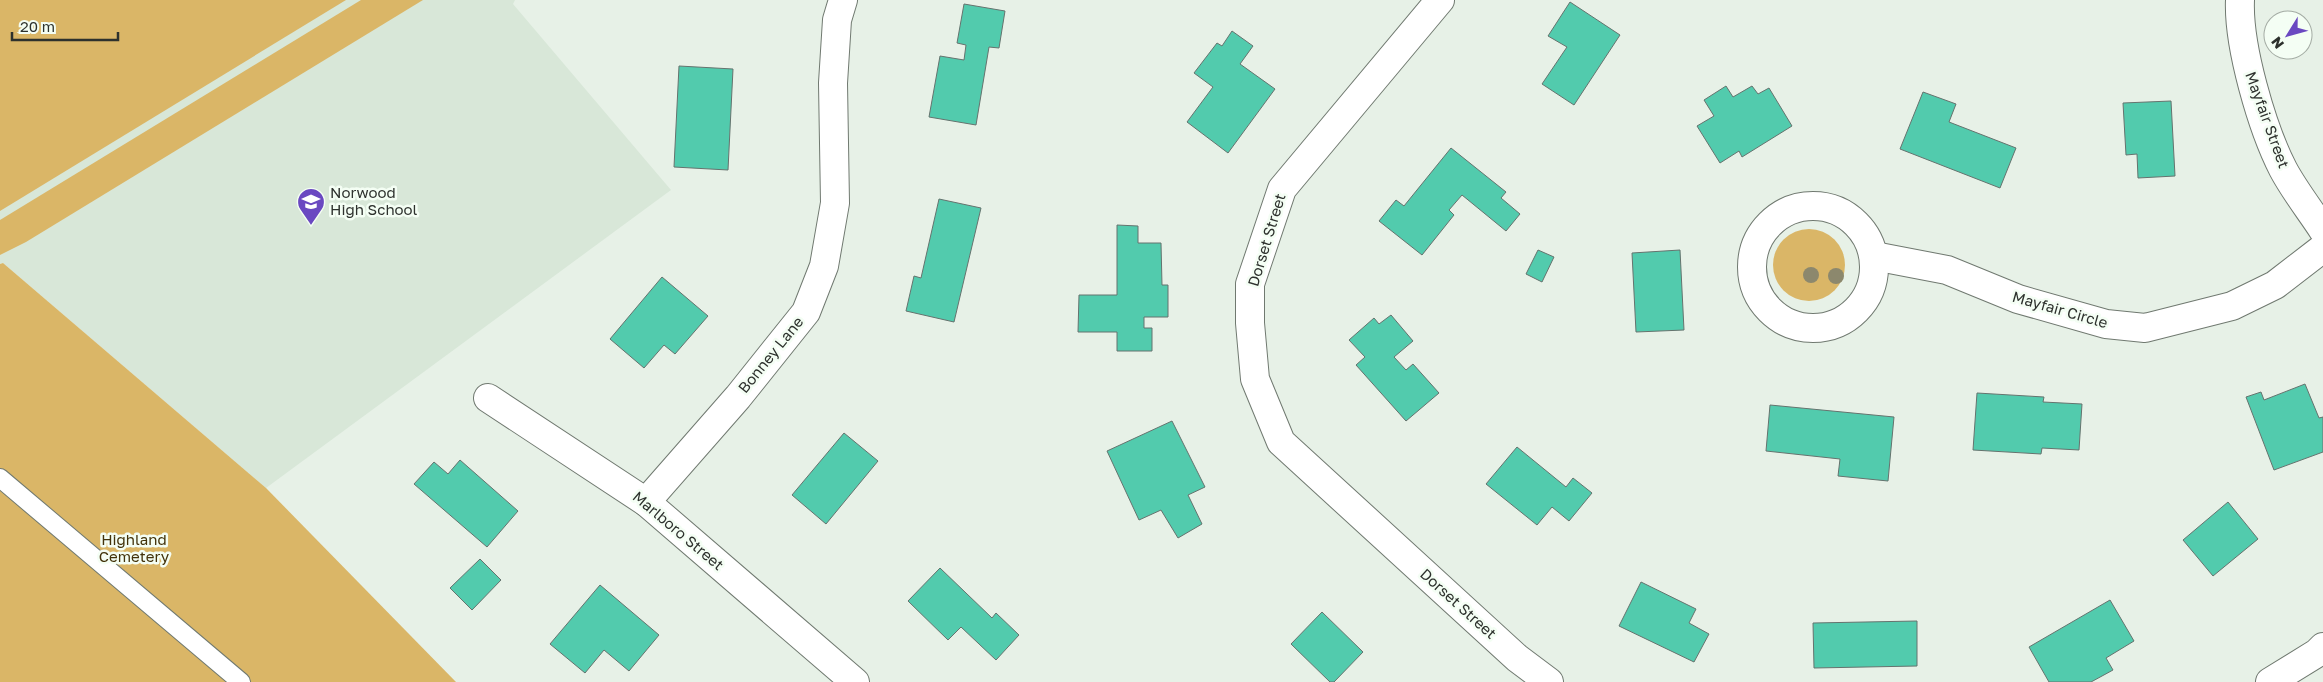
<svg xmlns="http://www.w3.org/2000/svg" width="2323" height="682" viewBox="0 0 2323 682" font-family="'Golos Text',sans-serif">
<rect width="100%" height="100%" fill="#e7f1e7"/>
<polygon fill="#d8e7d8" points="0,0 515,0 513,4 671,190 266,488 3,263 0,264"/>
<g fill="#dab667">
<polygon points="0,0 346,0 0,211"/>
<polygon points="361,0 423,0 26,242 0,255 0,220"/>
<circle cx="1809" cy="265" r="36"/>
<polygon points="3,263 266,488 456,682 0,682 0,264"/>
</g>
<g fill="#52cbad" stroke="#65736e">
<polygon points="1570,2 1620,35 1574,105 1542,84 1567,47 1548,36"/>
<polygon points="964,4 1005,11 999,48 989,47 976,125 929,117 940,56 964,60 966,45 957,43"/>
<polygon points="1232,31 1253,46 1240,64 1275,89 1228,153 1187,122 1213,87 1194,73 1217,43 1222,46"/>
<polygon points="679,66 733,69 728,170 674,167"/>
<polygon points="1726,86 1733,97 1752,86 1758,94 1769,88 1792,126 1742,157 1739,151 1720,163 1697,126 1714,116 1704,100"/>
<polygon points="1923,92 1956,104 1949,122 2016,148 2000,188 1900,149"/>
<polygon points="2171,101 2175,176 2138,178 2137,154 2126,155 2123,103"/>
<polygon points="1451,148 1506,192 1501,198 1520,214 1506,231 1462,195 1449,210 1454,215 1422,255 1379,221 1396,200 1404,206"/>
<polygon points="939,199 981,208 954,322 906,311 914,276 921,278"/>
<polygon points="1117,225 1138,226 1138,243 1161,243 1162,285 1168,285 1168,317 1144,317 1144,328 1152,328 1152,351 1117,351 1117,332 1078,332 1079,295 1117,295"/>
<polygon points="1538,250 1554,257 1542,282 1526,274"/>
<polygon points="1680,250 1684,330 1636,332 1632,253"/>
<polygon points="662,277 708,316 675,354 664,345 644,368 610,339"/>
<polygon points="1391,315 1413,341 1394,357 1406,370 1413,364 1439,393 1406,421 1356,365 1365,357 1349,340 1374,318 1379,324"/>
<polygon points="2305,384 2319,418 2323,417 2323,452 2274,470 2246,397 2261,392 2264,400"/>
<polygon points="1977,393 2044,397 2043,402 2082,404 2079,450 2042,448 2041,454 1973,450"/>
<polygon points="1770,405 1894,417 1888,481 1838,476 1840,459 1766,451"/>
<polygon points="1172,421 1205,487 1188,495 1202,524 1178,538 1161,510 1139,520 1107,451"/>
<polygon points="844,433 878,461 826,524 792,495"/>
<polygon points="1517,447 1566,487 1573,478 1592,493 1569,521 1552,507 1537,525 1486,484"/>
<polygon points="460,460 518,511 487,547 414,484 434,462 448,474"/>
<polygon points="2228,502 2258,539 2213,576 2183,540"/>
<polygon points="480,559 501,580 472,610 450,588"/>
<polygon points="940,568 992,618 996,613 1019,635 996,660 961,627 948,640 908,601"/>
<polygon points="1641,582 1696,609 1689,623 1709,634 1694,662 1619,626"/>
<polygon points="600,585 659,635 629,671 604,650 585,673 550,644"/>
<polygon points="2110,600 2134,641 2106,658 2113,670 2091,682 2049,682 2029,647"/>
<polygon points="1322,612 1363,652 1334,682 1330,682 1291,644"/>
<polygon points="1917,621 1917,666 1814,668 1813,623"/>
</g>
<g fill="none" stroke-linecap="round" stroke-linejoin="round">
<defs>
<polyline id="service" points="0,478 241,682"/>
<g id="minor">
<polyline points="1440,0 1282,189 1250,284 1250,323 1255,379 1281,442 1517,658 1549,682"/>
<path d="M2240 0C2238 46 2262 128 2283 169 2294 190 2310 210 2323 230"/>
<circle cx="1813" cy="267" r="61"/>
<polyline points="1874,256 1947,270 2018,299 2106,324 2145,328 2232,306 2275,285 2323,248"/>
<polyline points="488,398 646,502 855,682"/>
<polyline points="646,502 738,397 806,312 824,266 835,203 833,83 837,20 843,0"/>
<polyline points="2270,682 2317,653 2323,647"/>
</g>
</defs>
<use href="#service" stroke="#707970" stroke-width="20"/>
<use href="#minor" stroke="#707970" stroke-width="30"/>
<use href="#service" stroke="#fff" stroke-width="18"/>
<use href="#minor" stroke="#fff" stroke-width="28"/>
</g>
<g fill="#8c886d">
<circle cx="1811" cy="275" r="8"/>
<circle cx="1836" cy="276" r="8"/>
</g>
<defs>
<symbol id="school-pin" viewBox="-11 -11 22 30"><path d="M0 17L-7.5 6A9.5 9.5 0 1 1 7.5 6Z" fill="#6a48c1" stroke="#f4fef4"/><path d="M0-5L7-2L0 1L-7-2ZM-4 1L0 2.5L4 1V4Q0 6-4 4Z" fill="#fff"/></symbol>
</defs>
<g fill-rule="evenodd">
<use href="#school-pin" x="295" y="186" width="32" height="43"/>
</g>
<g text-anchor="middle" stroke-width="5" stroke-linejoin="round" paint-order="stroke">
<g font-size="15" fill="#2d312d" stroke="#f4fef4">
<text transform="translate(2267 120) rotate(70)" y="5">Mayfair Street</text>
<text transform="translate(1267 240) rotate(-73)" y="5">Dorset Street</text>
<text transform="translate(2060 310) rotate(16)" y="5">Mayfair Circle</text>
<text transform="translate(771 355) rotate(-51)" y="5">Bonney Lane</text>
<text transform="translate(678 531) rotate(40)" y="5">Marlboro Street</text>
<text transform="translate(1458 604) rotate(42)" y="5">Dorset Street</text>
</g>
<g font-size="15" fill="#2d312d" stroke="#f4fef4" text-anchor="start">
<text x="330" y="198">Norwood<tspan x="330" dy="17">High School</tspan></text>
</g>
<g font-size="15" fill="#42320a" stroke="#f4fef4">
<text x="134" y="545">Highland<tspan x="134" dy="17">Cemetery</tspan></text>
</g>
</g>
<g transform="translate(2288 35) rotate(233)"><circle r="24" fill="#f4fef4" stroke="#a4aca4"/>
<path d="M0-4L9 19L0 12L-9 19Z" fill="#6a48c1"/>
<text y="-8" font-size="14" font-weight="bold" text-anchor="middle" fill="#2d312d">N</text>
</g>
<path d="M12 32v8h106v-8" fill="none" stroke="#2d312d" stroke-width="2.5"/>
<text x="20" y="32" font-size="15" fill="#2d312d" stroke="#f4fef4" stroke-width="4" paint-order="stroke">20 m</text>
</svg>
